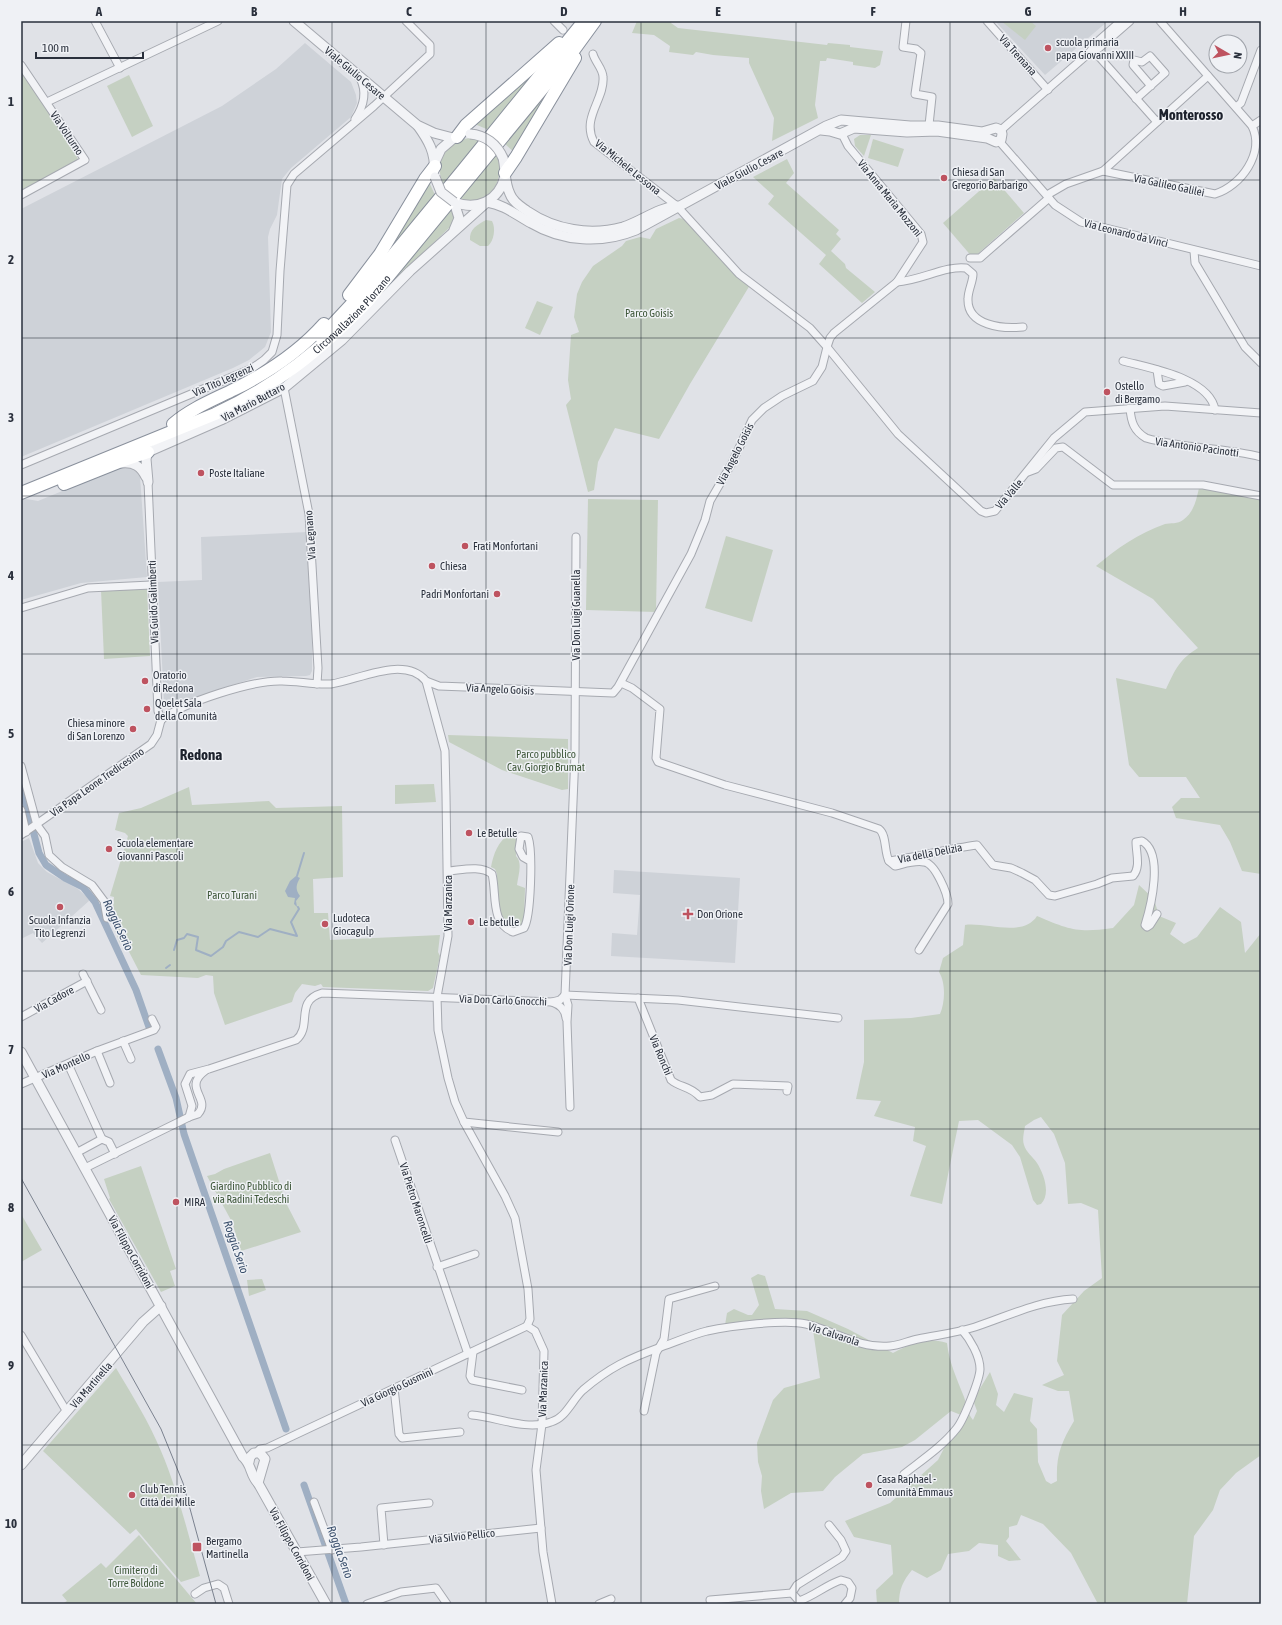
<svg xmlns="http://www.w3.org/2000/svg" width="1282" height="1625" viewBox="0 0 1282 1625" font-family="'Asap Condensed',sans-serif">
<rect width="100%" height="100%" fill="#e0e2e7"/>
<g fill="#ced2d8">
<polygon points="995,21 1108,21 1045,75"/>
<polygon points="305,43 351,82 356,95 357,103 351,117 291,168 282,179 277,215 270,229 268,237 271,332 265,347 249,360 233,368 21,457 21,209 222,106 276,69"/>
<polygon points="123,466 135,469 140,476 147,577 81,583 21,600 21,498 38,501"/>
<polygon points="307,532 312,634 312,671 310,675 306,676 257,677 173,705 164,703 158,582 202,580 201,537"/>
<polygon points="29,838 38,863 47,872 78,889 90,900 42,943 33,933 21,939 21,842"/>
<polygon points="614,870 740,878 735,963 611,956 612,933 637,935 640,895 613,893"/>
</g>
<g fill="#c5d0c2">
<polygon points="637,21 671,21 671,23 678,28 827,45 828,43 850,45 850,47 883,51 880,65 875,68 853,65 853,62 827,58 826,61 820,61 815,105 818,118 772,141 774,118 749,63 749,58 713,55 696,52 693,55 669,52 670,46 654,35 632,33"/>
<polygon points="1001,21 1030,21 1036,26 1025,40"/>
<polygon points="550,55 489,130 472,123"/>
<polygon points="563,70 515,153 504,143"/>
<polygon points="21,71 70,144 78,159 56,173 21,191"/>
<polygon points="129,75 153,126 132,137 107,86"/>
<polygon points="871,135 864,156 855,146 854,139 860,135"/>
<path d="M469 138 482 141 444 187C433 164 444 142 469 138Z"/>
<polygon points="873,139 904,149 898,167 868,158"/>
<path d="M496 153C508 178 488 212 459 199Z"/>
<polygon points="787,159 794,173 786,183 839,230 836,234 841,239 831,251 845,264 846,268 875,292 862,303 819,264 826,255 768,204 774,196 753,177"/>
<polygon points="994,178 1024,213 973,258 943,223"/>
<polygon points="428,180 436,197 375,271"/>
<polygon points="450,208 454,217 451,226 389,286 387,285"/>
<polygon points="679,218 684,219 731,269 750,285 690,384 659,439 615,428 598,462 594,490 588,492 566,405 571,399 568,380 571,335 579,332 574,317 577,294 582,282 593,266 622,246 626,241 640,237 650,239 656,229"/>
<path d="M486 220 492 221C496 228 494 241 488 246H480L470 240C469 229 477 225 486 220Z"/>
<polygon points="537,301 553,307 540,335 525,328"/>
<path d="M1199 488 1214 491 1232 492 1261 498V874L1242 871 1230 842 1220 825 1176 818 1172 807 1181 798H1200L1186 777H1139L1129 765 1116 678 1166 689C1176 668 1179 660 1198 648L1153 599 1096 566C1116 549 1139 533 1165 524 1170 523 1178 524 1183 520 1194 512 1196 501 1199 488Z"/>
<polygon points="588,499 658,500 656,612 586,610"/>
<polygon points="726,536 773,550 752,622 705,608"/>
<polygon points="147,588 150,656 104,659 101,590"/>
<polygon points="448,735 568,739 568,789 562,790 502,770 449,742"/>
<polygon points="434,784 436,802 395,804 395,785"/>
<polygon points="189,787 192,805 269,801 276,808 342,806 343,877 313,879 314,913 328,913 330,940 440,935 438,952 440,956 433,988 428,991 323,987 321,984 315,986 302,984 295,993 292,1002 225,1025 214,993 213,976 206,975 198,978 141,975 125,944 120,943 112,923 114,897 110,896 128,836 125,833 115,830 119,813 141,808"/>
<path d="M515 832 517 834 516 856C523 863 518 876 517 885L525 888 524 923C497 943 497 889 497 874L495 869 491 867C494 852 499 838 515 832Z"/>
<path d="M1139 885 1154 899 1159 916 1176 923 1170 934 1184 944 1197 937 1220 907 1241 922 1245 953 1261 933V1455L1236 1473 1220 1490 1213 1510 1194 1536 1187 1604H1098L1071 1553 1043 1524 1021 1515 1017 1525 1009 1527V1537L1006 1541 1021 1560 1009 1561 998 1556V1545L979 1543 969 1551 948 1554 941 1570 927 1578 912 1570C903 1581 899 1589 899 1604H877L876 1590 893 1574 891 1545 854 1537 845 1521 890 1503 938 1460 961 1415 951 1411 915 1440 902 1447 863 1454 835 1477 823 1491 791 1493 764 1509 761 1491 762 1476 758 1462 757 1443 773 1400 784 1388 820 1378 813 1330 796 1320 725 1325 727 1313 734 1309 748 1315H752L759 1305 751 1278 758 1274 765 1276 775 1309 807 1311 848 1329 893 1353C913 1343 925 1337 947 1343 949 1362 957 1379 964 1397 967 1405 967 1413 973 1420L977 1411 973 1400 990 1372 998 1394 996 1405 1004 1412 1014 1393 1033 1398 1030 1421 1037 1429 1038 1462 1046 1481 1051 1484 1057 1481C1056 1455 1061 1443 1074 1421L1069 1391H1058L1042 1385 1064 1375 1057 1361 1062 1315 1084 1291 1102 1278 1098 1210 1081 1203 1068 1204 1065 1163 1054 1134 1041 1117 1034 1120 1025 1126C1024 1133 1022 1139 1024 1145 1026 1152 1033 1157 1037 1163 1044 1174 1051 1194 1041 1204L1037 1205 1033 1200 1020 1157 1012 1145 978 1120 959 1121 942 1204 910 1196 926 1146 913 1141 915 1127 874 1116 881 1101 856 1099 864 1062V1020L911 1018 940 1014C945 1003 946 983 939 972L943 958 963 945 965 925C986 922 1023 938 1037 916 1070 930 1078 933 1113 928L1134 905Z"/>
<polygon points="270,1153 286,1203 301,1232 241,1251 232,1222 207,1176 215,1174 224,1169"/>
<polygon points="141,1166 176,1269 170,1271 175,1286 161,1292 109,1199 110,1198 104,1179"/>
<polygon points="21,1214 42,1250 21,1262"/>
<polygon points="262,1279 266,1290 249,1296 247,1280"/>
<path d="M116 1368C132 1395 149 1422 161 1451 178 1491 188 1534 200 1576L181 1582 136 1529 130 1534 43 1451Z"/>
<polygon points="139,1535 197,1604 62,1604 67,1601 62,1595 101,1563 106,1568"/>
</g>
<path fill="#9fafc3" d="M296 876 300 878C296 885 295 889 300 896L296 901 297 907 294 904 295 898 288 897 285 891 290 881Z"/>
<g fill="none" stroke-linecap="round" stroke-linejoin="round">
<g stroke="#9fafc3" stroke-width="2">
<polyline points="297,876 304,853"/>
<polyline points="174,950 177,940 184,938 187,934 198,937 196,950 211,956 223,947 226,941 239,932 258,937 270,929 297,936 291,922 299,909 298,907"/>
<polyline points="166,968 170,965"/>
</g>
<g stroke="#9fafc3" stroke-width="7">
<polyline points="21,785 39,853 46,865 65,878 83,887 95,902 136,990 149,1027"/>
<polyline points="158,1049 176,1098 184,1134 286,1429"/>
<polyline points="304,1485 346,1604"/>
</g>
<defs>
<g id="minor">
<polyline points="95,21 120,68"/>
<polyline points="554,21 563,30"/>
<polyline points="906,21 903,47 916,49 921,53 915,94 932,97 929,125"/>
<polyline points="987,21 1048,90"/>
<polyline points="1094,51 1157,122"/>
<polyline points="1091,52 1099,48 1130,21"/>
<polyline points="21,65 85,160 21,195"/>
<polyline points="1136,99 1165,73 1150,56 1142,62 1134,60 1133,65 1151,86"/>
<polyline points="47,102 218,21"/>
<polyline points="1236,107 1241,103 1261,50"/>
<path d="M355 119C364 106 367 92 360 78"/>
<polyline points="1252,126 1261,120"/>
<polyline points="1001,130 1089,53 1096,43 1121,21"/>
<polyline points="842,134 848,146 921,234 923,242 897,282 834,333 830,338 827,347 898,434 981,511 986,513 995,511 1054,438 1085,412 1165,406 1261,413"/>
<polyline points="999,141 1055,205 1081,222 1261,266"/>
<path d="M1103 171 1215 194C1241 186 1265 153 1252 126L1160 21"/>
<polyline points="1047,195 1066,184 1103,171 1208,76"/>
<polyline points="1194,251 1195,263 1216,298 1245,347 1261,363"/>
<polyline points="970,258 980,258 1049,198"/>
<path d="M897 282C919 281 947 265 966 268L973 274C973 282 968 290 968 299 967 326 1003 329 1023 327"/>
<path d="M1123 361C1149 368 1210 378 1215 410"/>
<polyline points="1157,370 1159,384 1163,386 1185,382"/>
<polyline points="284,388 309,514 318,668 317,684"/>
<path d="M1130 408C1131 422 1134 431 1146 438 1184 449 1223 447 1261 457"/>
<polyline points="21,465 251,369 264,360 272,352 277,335 280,271 287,185 294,174 374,106 430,54 430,45 406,21"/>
<polyline points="1028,472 1036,469 1056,448 1063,447 1113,485 1203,485 1261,496"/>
<polyline points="148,482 158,711 161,720"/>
<polyline points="21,608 88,588 151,585"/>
<path d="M426 681 439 686 613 693 618 687 691 554 705 520 710 501 732 463 752 420 764 408 782 396 813 381 822 367 827 347 810 328 739 274 677 206 594 142C581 118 605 99 603 77 603 69 595 62 593 54"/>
<path d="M621 683 632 688 660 709 656 758 658 762 725 785 832 813 879 829C887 835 884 852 889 861 918 857 947 849 977 845L993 865 1011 868 1022 873 1035 880 1049 895 1055 896 1097 884 1112 878 1133 876C1141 867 1136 853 1136 842L1142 841C1164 853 1151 906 1145 925L1147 927 1150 925 1157 914"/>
<path d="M161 720C184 702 253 680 282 681 298 681 314 685 331 684 359 680 404 655 426 681L445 751 446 795 448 936 437 997 438 1030 448 1078 455 1102 464 1122 505 1196 515 1218 528 1289 530 1319 527 1326"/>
<polyline points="21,766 37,825 45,836 49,855 62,867 92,885 104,901 107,918"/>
<polyline points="21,810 26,832"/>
<polyline points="21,835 151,744 157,735 161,720"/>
<path d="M889 861 895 866C904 864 915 860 924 862 935 863 948 894 948 904L919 950"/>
<path d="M448 871C462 870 480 865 492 874 497 894 490 923 513 932L524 928C531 917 533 851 528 837L521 836 519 849 523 857 530 861"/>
<polyline points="83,974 101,1010"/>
<polyline points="565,995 678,1000 838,1018"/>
<path d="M638 998 671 1080C680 1088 689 1085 700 1097L712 1095 733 1084 788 1086 787 1091"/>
<path d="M552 1002C560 1005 565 1009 566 1018"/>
<polyline points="21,1017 87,981"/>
<polyline points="123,1041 131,1059"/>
<polyline points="97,1051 110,1083"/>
<polyline points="68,1064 102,1139"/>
<polyline points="21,1084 97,1051 154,1030 156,1027 152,1019"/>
<polyline points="570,1107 567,1022 568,1005 565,995 575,754 576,537"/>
<path d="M189 1117 192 1106 185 1084 190 1074 209 1069 296 1040C313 1026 294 1001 322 993L552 1002 560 1000 565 995"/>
<polyline points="464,1122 558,1132"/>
<polyline points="395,1140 468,1354"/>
<polyline points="76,1153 102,1139 109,1142 115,1154"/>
<path d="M85 1168 189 1117 198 1114C212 1099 182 1088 205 1071"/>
<polyline points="437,1267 475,1254"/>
<polyline points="527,1326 535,1331 544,1351 542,1424 536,1470 543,1552 552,1604"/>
<polyline points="21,1335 67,1412"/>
<polyline points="473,1352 470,1376 472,1380 522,1390"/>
<polyline points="394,1388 399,1434 402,1438 460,1432"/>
<polyline points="644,1411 656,1353 664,1339 669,1299 715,1286"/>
<path d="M472 1415C497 1417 526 1431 551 1422 566 1418 572 1400 583 1390 610 1367 628 1359 661 1347 676 1342 691 1335 707 1331 730 1326 784 1319 806 1324 834 1331 860 1349 890 1346 900 1345 908 1341 918 1339 937 1335 956 1333 975 1327 1008 1316 1038 1301 1073 1299"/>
<polyline points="257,1452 260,1449 267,1448 527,1326"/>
<path d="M904 1474C922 1460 943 1446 957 1428 964 1419 980 1379 980 1369 980 1356 970 1339 962 1330"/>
<polyline points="314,1502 332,1550"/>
<path d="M829 1525 841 1540 846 1551 842 1557 797 1585 792 1593 799 1601C814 1596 826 1585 841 1580L848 1582 852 1588 850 1598 845 1604"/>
<polyline points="384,1545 381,1508 429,1503"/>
<polyline points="297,1552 361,1547 541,1528"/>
<polyline points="195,1594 204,1588 218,1584 224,1588 229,1604"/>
<polyline points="710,1600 792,1593"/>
<polyline points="367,1604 401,1592 436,1588 447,1604"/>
<polyline points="599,1604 611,1599"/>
</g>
<g id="tertiary">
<polyline points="294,21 417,125 434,133 453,138"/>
<path d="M418 126C428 140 436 153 434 171"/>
<path d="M503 158C506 170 504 182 510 194 513 202 520 206 527 211 555 230 590 236 623 227 642 221 657 208 677 206"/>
<polyline points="435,162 441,149 455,137"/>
<path d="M454 202C477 211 499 201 505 176"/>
<polyline points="454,202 459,218 454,230"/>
<path d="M487 202C505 205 516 215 531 223 563 242 602 244 636 230L826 126 841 120 910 126H938L982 132 996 128 1001 130 1002 134 1001 140 996 142 987 138 937 131 907 132 854 128 840 134 830 131 821 130"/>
<path d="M122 463C134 462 141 466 146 477"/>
<polyline points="148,482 146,459 148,452 221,420 284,388 342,340 410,271 486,203"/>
<path d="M21 1052 243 1457C252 1465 250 1475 258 1483L326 1604"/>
<polyline points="249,1462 250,1457 254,1453 260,1453 265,1459 258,1483"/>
<polyline points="21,1465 143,1322 161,1306"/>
</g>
<g id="trunk">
<polyline points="457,137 466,125 559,43"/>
<polyline points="505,173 516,157 575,58"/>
<polyline points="349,295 380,254 425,179 435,166"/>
<polyline points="321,337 361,294 463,170 584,21"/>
<path d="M173 424C192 408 213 400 235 389 267 373 300 351 324 324"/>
<polyline points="64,484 124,460 148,452"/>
<path id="s1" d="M21 493 215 414C279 384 319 351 368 301L571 54 595 21"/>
</g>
</defs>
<use href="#minor" stroke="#a6a9b0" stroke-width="9"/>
<use href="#tertiary" stroke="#a6a9b0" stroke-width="11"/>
<use href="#trunk" stroke="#89909c" stroke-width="14"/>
<use href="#minor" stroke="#f2f3f6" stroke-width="7"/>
<use href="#tertiary" stroke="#f2f3f6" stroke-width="9"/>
<use href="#trunk" stroke="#fff" stroke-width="12"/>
<polyline stroke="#7b828f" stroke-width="1" points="21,1178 161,1429 183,1483 216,1604"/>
<defs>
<g id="tertiary-bridge">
<path d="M470 134C485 135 497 144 503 158"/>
<polyline points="435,177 441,192 454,202"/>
</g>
</defs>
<use href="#tertiary-bridge" stroke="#a6a9b0" stroke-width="11" stroke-linecap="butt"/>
<use href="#tertiary-bridge" stroke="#f2f3f6" stroke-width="9"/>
</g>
<path fill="none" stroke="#2a303c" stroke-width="1" stroke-opacity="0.55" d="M177 21V1604M332 21V1604M486 21V1604M641 21V1604M796 21V1604M950 21V1604M1105 21V1604M21 180H1261M21 338H1261M21 496H1261M21 654H1261M21 812H1261M21 971H1261M21 1129H1261M21 1287H1261M21 1445H1261"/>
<g fill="#be5360" stroke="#eff1f5" stroke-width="1.5">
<circle cx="1048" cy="48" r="4"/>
<circle cx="944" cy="178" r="4"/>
<circle cx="1107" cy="392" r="4"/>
<circle cx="201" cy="473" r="4"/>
<circle cx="465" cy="546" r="4"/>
<circle cx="432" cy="566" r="4"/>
<circle cx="497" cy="594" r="4"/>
<circle cx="145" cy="681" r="4"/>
<circle cx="147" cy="709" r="4"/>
<circle cx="133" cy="729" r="4"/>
<circle cx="469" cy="833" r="4"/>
<circle cx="109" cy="849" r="4"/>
<circle cx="60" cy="907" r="4"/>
<path d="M686 908h4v4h4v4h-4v4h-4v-4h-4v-4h4z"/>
<circle cx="471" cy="922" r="4"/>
<circle cx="325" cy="924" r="4"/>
<circle cx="176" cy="1202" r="4"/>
<circle cx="869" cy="1485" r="4"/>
<circle cx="132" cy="1495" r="4"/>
<rect x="192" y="1542" width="10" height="10" rx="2"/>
</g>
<g text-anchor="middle" stroke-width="3" stroke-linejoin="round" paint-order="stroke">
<g font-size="11" fill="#2a303c" stroke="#eff1f5" text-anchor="start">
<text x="1056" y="46">scuola primaria<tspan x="1056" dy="13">papa Giovanni XXIII</tspan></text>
<text x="952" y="176">Chiesa di San<tspan x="952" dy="13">Gregorio Barbarigo</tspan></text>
<text x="1115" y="390">Ostello<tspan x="1115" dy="13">di Bergamo</tspan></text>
<text x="209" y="477">Poste Italiane</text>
<text x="473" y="550">Frati Monfortani</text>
<text x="440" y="570">Chiesa</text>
<text x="489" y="598" text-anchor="end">Padri Monfortani</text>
<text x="153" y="679">Oratorio<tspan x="153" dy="13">di Redona</tspan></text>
<text x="155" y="707">Qoelet Sala<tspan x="155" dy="13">della Comunità</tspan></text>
<text x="125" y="727" text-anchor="end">Chiesa minore<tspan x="125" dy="13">di San Lorenzo</tspan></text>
<text x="477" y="837">Le Betulle</text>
<text x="117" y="847">Scuola elementare<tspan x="117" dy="13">Giovanni Pascoli</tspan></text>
<text x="697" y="918">Don Orione</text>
<text x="333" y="922">Ludoteca<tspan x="333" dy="13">Giocagulp</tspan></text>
<text x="60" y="924" text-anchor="middle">Scuola Infanzia<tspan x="60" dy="13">Tito Legrenzi</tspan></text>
<text x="479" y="926">Le betulle</text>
<text x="184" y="1206">MIRA</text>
<text x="877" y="1483">Casa Raphael -<tspan x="877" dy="13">Comunità Emmaus</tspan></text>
<text x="140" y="1493">Club Tennis<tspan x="140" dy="13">Città dei Mille</tspan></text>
<text x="206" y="1545">Bergamo<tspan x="206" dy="13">Martinella</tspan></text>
</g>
<g font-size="11" fill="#2a303c" stroke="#eff1f5">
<text transform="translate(1018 55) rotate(48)" y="4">Via Tremana</text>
<text transform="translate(355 73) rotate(40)" y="4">Viale Giulio Cesare</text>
<text transform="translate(67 133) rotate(56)" y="4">Via Volturno</text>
<text transform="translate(628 167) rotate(39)" y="4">Via Michele Lessona</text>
<text transform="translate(749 169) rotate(-28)" y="4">Viale Giulio Cesare</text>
<text transform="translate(1169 185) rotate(12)" y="4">Via Galileo Galilei</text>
<text transform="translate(890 198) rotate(51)" y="4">Via Anna Maria Mozzoni</text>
<text transform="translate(1126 233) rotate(14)" y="4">Via Leonardo da Vinci</text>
<text dy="4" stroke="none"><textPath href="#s1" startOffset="380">Circonvallazione Plorzano</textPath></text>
<text transform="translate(223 380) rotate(-24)" y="4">Via Tito Legrenzi</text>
<text transform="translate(253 402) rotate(-28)" y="4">Via Mario Buttaro</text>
<text transform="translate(1197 447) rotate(8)" y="4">Via Antonio Pacinotti</text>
<text transform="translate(735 454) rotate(-63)" y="4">Via Angelo Goisis</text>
<text transform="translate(1009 494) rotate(-49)" y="4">Via Valle</text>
<text transform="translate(310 535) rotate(-94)" y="4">Via Legnano</text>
<text transform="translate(153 602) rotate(-92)" y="4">Via Guido Galimberti</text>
<text transform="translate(576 615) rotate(-90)" y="4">Via Don Luigi Guanella</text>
<text transform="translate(500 689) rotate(3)" y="4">Via Angelo Goisis</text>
<text transform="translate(97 782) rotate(-35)" y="4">Via Papa Leone Tredicesimo</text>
<text transform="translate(930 853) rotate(-11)" y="4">Via della Delizia</text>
<text transform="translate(448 903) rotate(-90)" y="4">Via Marzanica</text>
<text transform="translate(569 925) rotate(-88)" y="4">Via Don Luigi Orione</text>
<text transform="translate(54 999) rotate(-29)" y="4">Via Cadore</text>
<text transform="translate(503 1000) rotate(2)" y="4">Via Don Carlo Gnocchi</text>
<text transform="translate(661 1055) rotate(67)" y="4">Via Ronchi</text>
<text transform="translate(66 1065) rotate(-24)" y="4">Via Montello</text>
<text transform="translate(416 1203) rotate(72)" y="4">Via Pietro Maroncelli</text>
<text transform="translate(131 1252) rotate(61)" y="4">Via Filippo Corridoni</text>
<text transform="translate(834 1334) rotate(18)" y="4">Via Calvarola</text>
<text transform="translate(91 1385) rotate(-49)" y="4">Via Martinella</text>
<text transform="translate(397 1387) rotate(-25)" y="4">Via Giorgio Gusmini</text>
<text transform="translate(543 1389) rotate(-88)" y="4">Via Marzanica</text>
<text transform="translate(462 1536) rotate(-6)" y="4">Via Silvio Pellico</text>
<text transform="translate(292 1544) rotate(61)" y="4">Via Filippo Corridoni</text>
</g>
<g font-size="11" fill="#3e5739" stroke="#eff1f5">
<text x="649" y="317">Parco Goisis</text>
<text x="546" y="758">Parco pubblico<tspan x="546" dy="13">Cav. Giorgio Brumat</tspan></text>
<text x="232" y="899">Parco Turani</text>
<text x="251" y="1190">Giardino Pubblico di<tspan x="251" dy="13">via Radini Tedeschi</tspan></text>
<text x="136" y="1574">Cimitero di<tspan x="136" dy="13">Torre Boldone</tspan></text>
</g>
<g font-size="12" font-style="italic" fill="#394e6b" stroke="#eff1f5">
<text transform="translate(118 925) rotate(65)" y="4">Roggia Serio</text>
<text transform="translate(236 1247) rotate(71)" y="4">Roggia Serio</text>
<text transform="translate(340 1552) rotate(70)" y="4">Roggia Serio</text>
</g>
<g font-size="15" font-weight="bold" fill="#1d222d" stroke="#eff1f5">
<text x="1191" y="120">Monterosso</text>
<text x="201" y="760">Redona</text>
</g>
</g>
<rect width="1282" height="1625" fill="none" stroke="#eff1f5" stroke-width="44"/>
<g transform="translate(1228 54) rotate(99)"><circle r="19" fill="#eff1f5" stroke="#a0a4ab"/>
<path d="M0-3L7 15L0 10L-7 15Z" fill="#be5360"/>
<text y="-6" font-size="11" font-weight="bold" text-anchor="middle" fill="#2a303c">N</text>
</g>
<path d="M36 52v6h107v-6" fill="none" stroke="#2a303c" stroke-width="2"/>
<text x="42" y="52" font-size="12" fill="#2a303c" stroke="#eff1f5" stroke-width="3" paint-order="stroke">100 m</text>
<rect x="22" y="22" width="1238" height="1581" fill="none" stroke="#2a303c" stroke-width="1.5"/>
<g font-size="13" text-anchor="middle" font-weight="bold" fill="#2a303c">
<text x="99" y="16">A</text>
<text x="254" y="16">B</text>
<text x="409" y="16">C</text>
<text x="564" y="16">D</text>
<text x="718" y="16">E</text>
<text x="873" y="16">F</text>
<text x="1028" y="16">G</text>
<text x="1183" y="16">H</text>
<text x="11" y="106">1</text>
<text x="11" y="264">2</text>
<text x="11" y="422">3</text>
<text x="11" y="580">4</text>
<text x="11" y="738">5</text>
<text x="11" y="896">6</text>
<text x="11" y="1054">7</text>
<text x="11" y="1212">8</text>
<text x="11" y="1370">9</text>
<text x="11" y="1528">10</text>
</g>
</svg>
